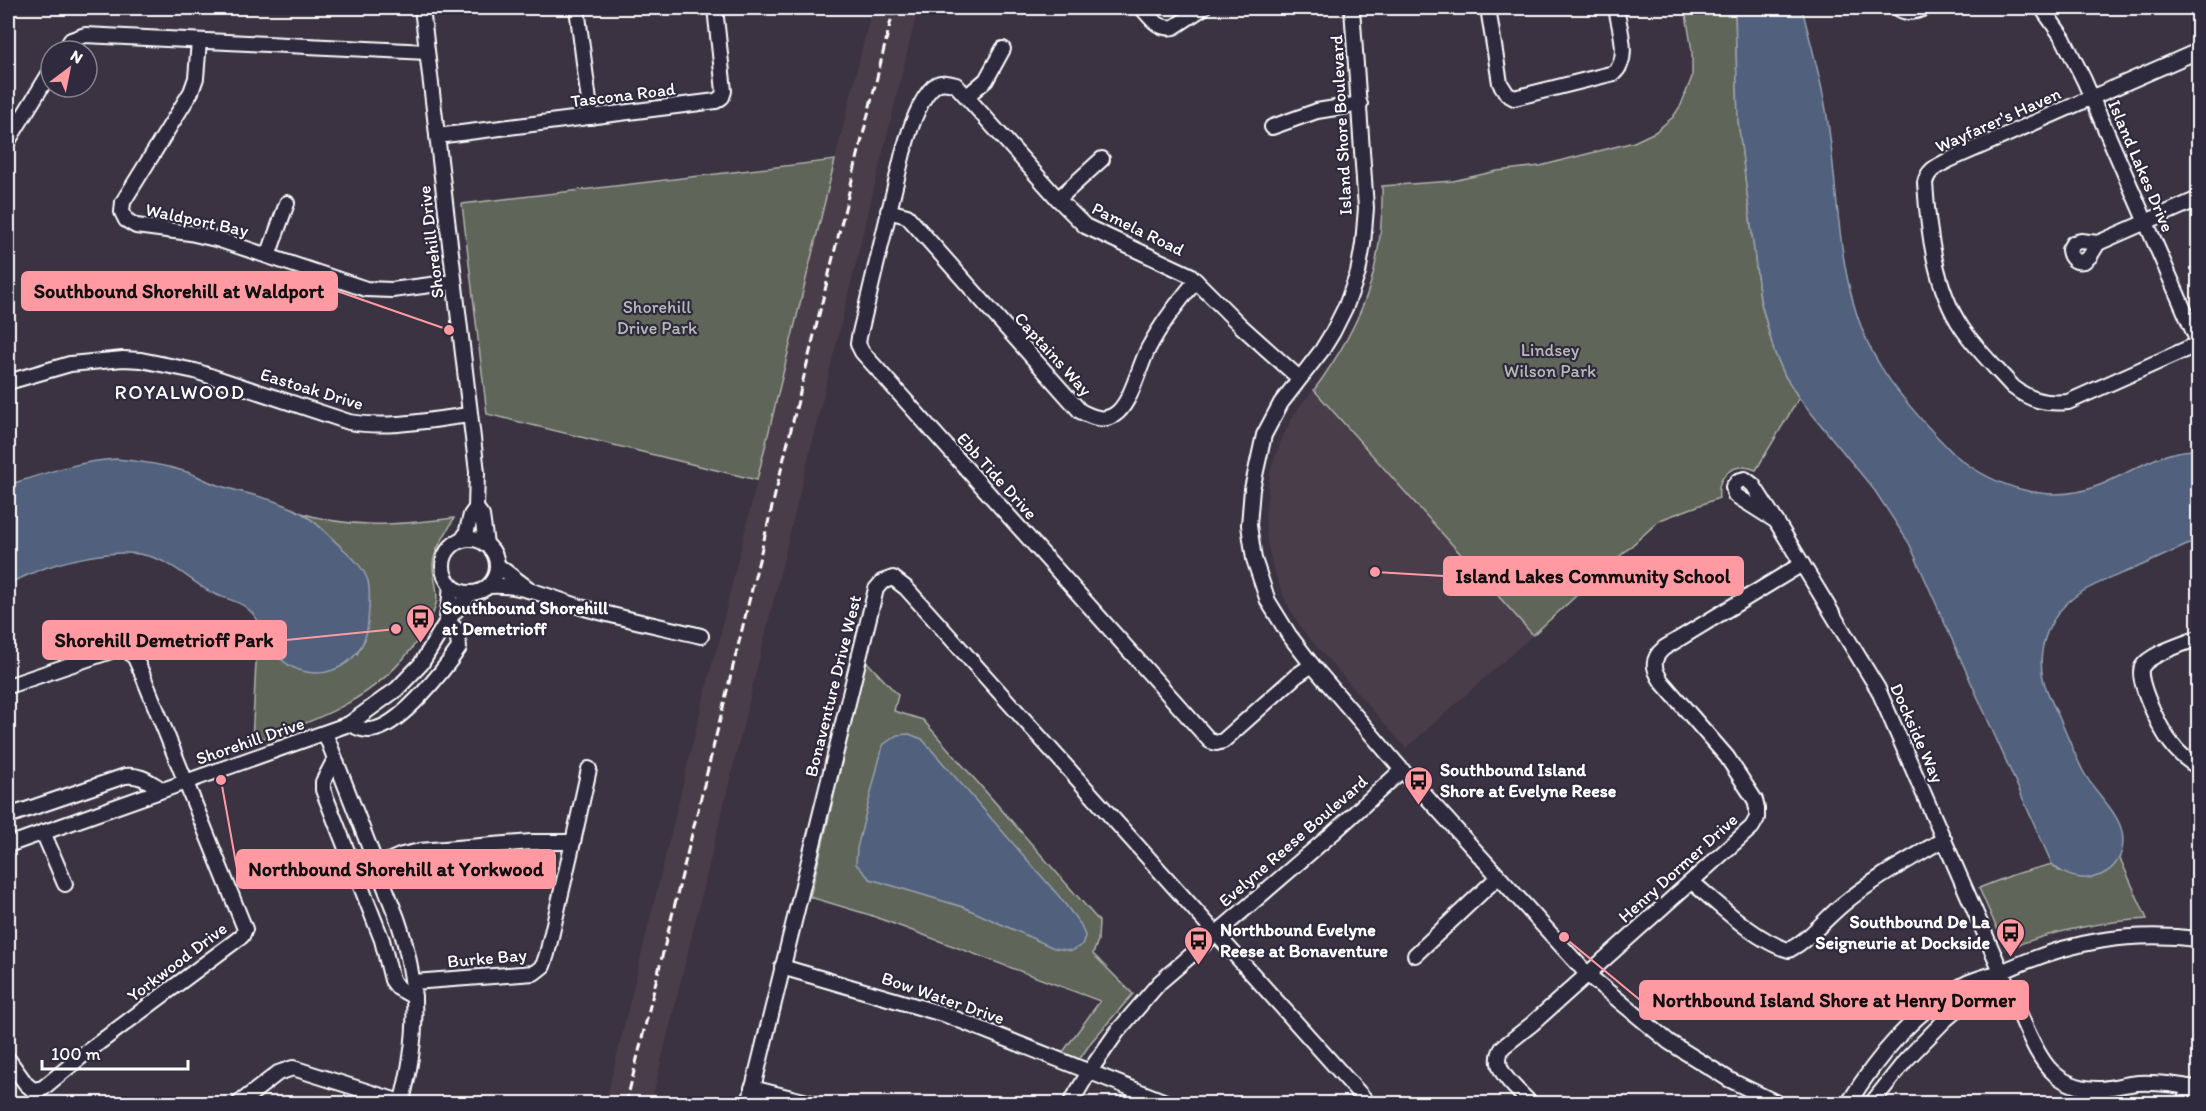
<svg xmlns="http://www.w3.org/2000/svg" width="2206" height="1111" viewBox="0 0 2206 1111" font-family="Itim,sans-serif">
<rect width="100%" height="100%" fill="#3b3342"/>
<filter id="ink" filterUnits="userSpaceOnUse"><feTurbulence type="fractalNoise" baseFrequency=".0167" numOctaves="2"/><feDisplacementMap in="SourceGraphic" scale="12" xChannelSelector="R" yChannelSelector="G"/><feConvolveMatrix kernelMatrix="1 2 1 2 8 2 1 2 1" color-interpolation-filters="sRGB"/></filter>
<g filter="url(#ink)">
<g fill="#493e48">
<polygon points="872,8 918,8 651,1103 605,1104 714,656 720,640 722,625"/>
<polygon points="1314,390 1533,635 1406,748 1303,631 1285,600 1273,568 1267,542 1265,516 1270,472 1278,448 1289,424 1302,403"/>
</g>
<g fill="#5f6558" stroke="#afb2ac" stroke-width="1.5">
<path d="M1685 8H1735L1738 120 1760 299 1774 351 1785 376 1799 398 1756 470C1734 461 1716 475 1719 498L1660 520 1533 635 1314 390C1363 323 1384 269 1382 186L1453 181 1497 171 1540 166 1634 142 1655 132 1673 117 1681 105 1692 77V51Z"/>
<polygon points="835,160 757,480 487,414 462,204"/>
<path d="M295 511C350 530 397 525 454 518 448 532 434 548 433 564 432 578 440 590 436 604 433 617 425 630 417 641 378 699 316 721 252 742L258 623 271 648 357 654 365 639 306 515Z"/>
<polygon points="866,661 898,695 894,711 923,720 1099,921 1098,940 1093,954 1133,994 1092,1041 1077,1063 1060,1056 1100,1001 870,915 810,897"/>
<path d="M2119 856 2147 919C2096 922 2053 931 2006 949L1979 888 2015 874 2052 864 2059 871 2114 865Z"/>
</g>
<g fill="#51617b" stroke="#97a0b0" stroke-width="1.5">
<path d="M1735 8H1802C1810 41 1820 75 1826 110 1839 186 1835 272 1868 343 1886 383 1923 423 1954 454 1993 487 2050 506 2100 485 2132 472 2162 449 2198 450V540C2176 550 2154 560 2131 570 2114 577 2093 584 2077 595 2051 613 2036 646 2043 678 2046 692 2053 704 2059 717 2067 735 2074 753 2083 771 2093 791 2118 811 2122 832 2130 875 2081 893 2052 864L1909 543 1875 491 1799 398 1785 376 1774 351 1760 299 1738 120Z"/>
<path d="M116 459C139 461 165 465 187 472 199 476 209 483 221 486 249 495 281 499 306 516 319 524 329 536 340 546 351 556 363 566 368 581 371 594 369 609 368 622 367 643 354 663 333 670 323 674 313 674 302 671 264 659 271 628 247 608 237 600 222 598 210 592 185 577 170 559 139 554 113 550 71 559 45 568 32 572 21 579 8 583V485C43 474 78 461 116 459Z"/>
<polygon points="909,734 922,739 1058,895 1081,925 1085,936 1082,945 1072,951 1054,948 963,907 870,879 856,864 857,848 883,745 897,735"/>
</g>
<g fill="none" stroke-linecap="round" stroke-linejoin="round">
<defs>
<g id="minor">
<polyline points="422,8 477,472 476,508 471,515 466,534 462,540"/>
<polyline points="577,8 591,117"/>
<path d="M1142 8C1151 18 1158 30 1174 27L1203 8"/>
<polyline points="1352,8 1366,208 1363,244 1358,273 1346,306 1333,332 1322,350 1281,403 1264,435 1252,489 1249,525 1254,559 1268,601 1289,635 1312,665 1402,770 1588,975 1669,1042 1730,1080 1779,1104"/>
<path d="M1488 8 1500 83 1507 94 1514 98 1614 73C1631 58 1619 28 1616 8"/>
<path d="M1898 8C1906 15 1916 11 1926 8"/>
<polyline points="2042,8 2063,38 2084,80 2198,342"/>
<polyline points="199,41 196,78 191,92 123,202 122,212 126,220 136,226 190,233 220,240 366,289 392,290 454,282"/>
<polyline points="64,51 71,40 85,35 427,52"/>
<path d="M2198 51 1949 160C1938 166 1928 169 1925 183 1928 229 1935 289 1962 328 1976 349 1996 368 2013 387 2031 401 2046 404 2068 402L2198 344"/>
<polyline points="967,96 986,80 1003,49"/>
<polyline points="1272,127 1317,111 1360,104"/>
<polyline points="437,136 716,101 722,97 724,91 715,8"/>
<polyline points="8,141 51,71"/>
<polyline points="1058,199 1102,159"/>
<path d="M888 211 907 216 1080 411C1093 418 1106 423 1118 412 1132 399 1139 367 1148 349 1161 324 1178 302 1196 281"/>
<path d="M2098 243 2081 241 2073 243 2069 250C2070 258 2075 263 2084 261L2090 256 2098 243 2198 199"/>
<polyline points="268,256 287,203"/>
<path d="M1299 378 1241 326 1190 275 1085 226 1058 199 956 85C950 83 943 81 937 84 920 94 908 135 903 153L859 337 858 344 862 352 1210 741 1216 743 1223 741 1296 676 1312 665"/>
<path d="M8 382 70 364 123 359 141 360 195 371 349 422C389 429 430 420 469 415"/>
<polyline points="476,508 482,516 486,544"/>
<path d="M1776 521 1753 485 1745 479 1738 481 1733 487 1735 495 1776 521 1878 689 2025 1026C2040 1060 2054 1088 2097 1089 2110 1089 2124 1084 2138 1083 2158 1082 2179 1085 2198 1089"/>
<circle cx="470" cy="566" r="27"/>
<polyline points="497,565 529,589"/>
<path d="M489 586C523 583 555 600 588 609 625 619 663 627 701 636"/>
<path d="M2198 638C2184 644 2149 654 2142 667 2135 679 2162 732 2171 743 2178 753 2188 761 2198 767"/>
<polyline points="8,686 114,650 127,650 135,658 141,671 245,929 242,936 88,1051 43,1088 33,1090 26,1084 8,1059"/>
<path d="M349 724C358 728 366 732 376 729 403 722 443 671 459 648L457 630 447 621C447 609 452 597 450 584"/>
<path d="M325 733 397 918C420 984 419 1037 401 1104"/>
<polyline points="335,759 323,782 323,790 382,940 392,980 398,988 414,997"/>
<path d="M8 816 125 776C141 774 149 782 163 790"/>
<polyline points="43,832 65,884"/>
<polyline points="573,842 589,769"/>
<polyline points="8,845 349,724 397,689 421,664 447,621 471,593"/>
<polyline points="377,866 402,855 420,851 531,842 573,842 547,954 543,966 534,973 413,982"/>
<path d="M1692 882C1717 903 1757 942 1789 950 1810 939 1824 920 1842 905 1873 879 1909 860 1944 839"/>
<polyline points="1415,955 1498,877"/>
<polyline points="782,967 946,1015 1171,1104"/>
<polyline points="752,1088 815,1104"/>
<polyline points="238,1104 278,1073 293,1068 407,1104"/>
<polyline points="749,1104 876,589 882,582 893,578 906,588 1369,1104"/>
<polyline points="1070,1104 1089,1072 1117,1032 1160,982 1333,833 1402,770"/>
<path d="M1531 1104C1517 1088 1488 1069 1503 1047L1532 1024 1752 827 1757 818V809L1755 800 1727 757 1662 682C1653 669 1651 659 1664 648L1802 564"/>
<path d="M1848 1104C1876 1058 1916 1009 1965 984 1979 977 1994 975 2008 969 2071 941 2130 931 2198 939"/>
<polyline points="1871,1104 1906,1060 1944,1021 1998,974"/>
<polyline points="2183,1104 2190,1087"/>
</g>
</defs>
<use href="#minor" stroke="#fff" stroke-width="18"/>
<use href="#minor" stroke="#2f2a3d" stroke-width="14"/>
<polyline stroke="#fff" stroke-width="3" stroke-dasharray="9 4.5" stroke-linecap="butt" points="626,1104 894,8"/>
</g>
</g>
<defs>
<symbol id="bus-pin" viewBox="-11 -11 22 30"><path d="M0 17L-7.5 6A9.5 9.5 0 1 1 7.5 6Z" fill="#ff9aa2" stroke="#2f2a3d"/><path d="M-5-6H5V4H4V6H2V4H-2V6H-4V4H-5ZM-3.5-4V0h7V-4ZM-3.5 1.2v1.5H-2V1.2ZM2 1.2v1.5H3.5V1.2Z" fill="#111"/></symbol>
</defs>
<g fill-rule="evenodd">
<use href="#bus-pin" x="404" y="602" width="33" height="45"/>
<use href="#bus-pin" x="1402" y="764" width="33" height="45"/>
<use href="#bus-pin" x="1994" y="916" width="33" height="45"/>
<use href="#bus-pin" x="1182" y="924" width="33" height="45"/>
</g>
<g text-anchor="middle" stroke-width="4.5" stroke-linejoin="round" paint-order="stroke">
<g font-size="18" fill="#fff" stroke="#2f2a3d">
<text transform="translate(623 95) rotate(-7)" y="6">Tascona Road</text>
<text transform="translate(1998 120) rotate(-24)" y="6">Wayfarer's Haven</text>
<text transform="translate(1341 125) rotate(-93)" y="6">Island Shore Boulevard</text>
<text transform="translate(2141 166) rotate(67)" y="6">Island Lakes Drive</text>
<text transform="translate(197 220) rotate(12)" y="6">Waldport Bay</text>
<text transform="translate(1138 229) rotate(26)" y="6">Pamela Road</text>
<text transform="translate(431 242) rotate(-97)" y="6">Shorehill Drive</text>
<text transform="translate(1053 354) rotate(48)" y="6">Captains Way</text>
<text transform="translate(312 389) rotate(17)" y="6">Eastoak Drive</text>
<text transform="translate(997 476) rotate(48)" y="6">Ebb Tide Drive</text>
<text transform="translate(833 686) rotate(-76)" y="6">Bonaventure Drive West</text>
<text transform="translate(1917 733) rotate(66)" y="6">Dockside Way</text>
<text transform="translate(250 741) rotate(-19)" y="6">Shorehill Drive</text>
<text transform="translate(1293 841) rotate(-41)" y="6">Evelyne Reese Boulevard</text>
<text transform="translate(1678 868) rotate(-42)" y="6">Henry Dormer Drive</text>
<text transform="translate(487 958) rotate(-5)" y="6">Burke Bay</text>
<text transform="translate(177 962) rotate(-37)" y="6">Yorkwood Drive</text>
<text transform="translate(943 998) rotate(19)" y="6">Bow Water Drive</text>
</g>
<g font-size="18" fill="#b7bab4" stroke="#2f2a3d">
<text x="657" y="313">Shorehill<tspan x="657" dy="21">Drive Park</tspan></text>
<text x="1550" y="356">Lindsey<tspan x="1550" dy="21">Wilson Park</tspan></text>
</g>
<g font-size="18" font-weight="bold" fill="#fff" stroke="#2f2a3d" text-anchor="start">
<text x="442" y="614">Southbound Shorehill<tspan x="442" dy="21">at Demetrioff</tspan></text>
<text x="1440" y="776">Southbound Island<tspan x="1440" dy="21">Shore at Evelyne Reese</tspan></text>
<text x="1990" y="928" text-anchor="end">Southbound De La<tspan x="1990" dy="21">Seigneurie at Dockside</tspan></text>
<text x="1220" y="936">Northbound Evelyne<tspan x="1220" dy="21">Reese at Bonaventure</tspan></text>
</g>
<g font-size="20" letter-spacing="1.5" fill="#fff" stroke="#2f2a3d">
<text x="180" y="399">ROYALWOOD</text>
</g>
</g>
<path fill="none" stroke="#ff9aa2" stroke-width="2" d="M449 330L337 291M1375 572L1444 576M396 629L286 640M221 780L237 869M1564 937L1640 1000"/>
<g fill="#ff9aa2" stroke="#2f2a3d" stroke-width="2">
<circle cx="449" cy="330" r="6"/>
<circle cx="1375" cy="572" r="6"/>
<circle cx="396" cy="629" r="6"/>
<circle cx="221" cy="780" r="6"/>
<circle cx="1564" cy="937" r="6"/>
</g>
<g fill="#ff9aa2" stroke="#ff9aa2" stroke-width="2">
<rect x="22" y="272" width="315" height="38" rx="6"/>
<rect x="1444" y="557" width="299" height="38" rx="6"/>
<rect x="43" y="621" width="243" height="38" rx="6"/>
<rect x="237" y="850" width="318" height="38" rx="6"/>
<rect x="1640" y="981" width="388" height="38" rx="6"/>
</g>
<g font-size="20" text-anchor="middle" font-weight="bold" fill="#111">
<text x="179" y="298">Southbound Shorehill at Waldport</text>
<text x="1593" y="583">Island Lakes Community School</text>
<text x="164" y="647">Shorehill Demetrioff Park</text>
<text x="396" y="876">Northbound Shorehill at Yorkwood</text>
<text x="1834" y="1007">Northbound Island Shore at Henry Dormer</text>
</g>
<rect width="2206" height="1111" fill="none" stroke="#2f2a3d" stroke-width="30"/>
<rect x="15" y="15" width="2176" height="1081" fill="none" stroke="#fff" stroke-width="2" filter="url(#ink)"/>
<g transform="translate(69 69) rotate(32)"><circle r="28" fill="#2f2a3d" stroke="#827f8b" stroke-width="1.5"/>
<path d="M0-4.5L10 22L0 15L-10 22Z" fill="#ff9aa2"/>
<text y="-9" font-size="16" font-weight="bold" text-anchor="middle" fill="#ffffff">N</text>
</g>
<path d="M42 1060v9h146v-9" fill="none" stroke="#ffffff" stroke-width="3"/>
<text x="51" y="1060" font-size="18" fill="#ffffff" stroke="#2f2a3d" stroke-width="4.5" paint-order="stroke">100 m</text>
</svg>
